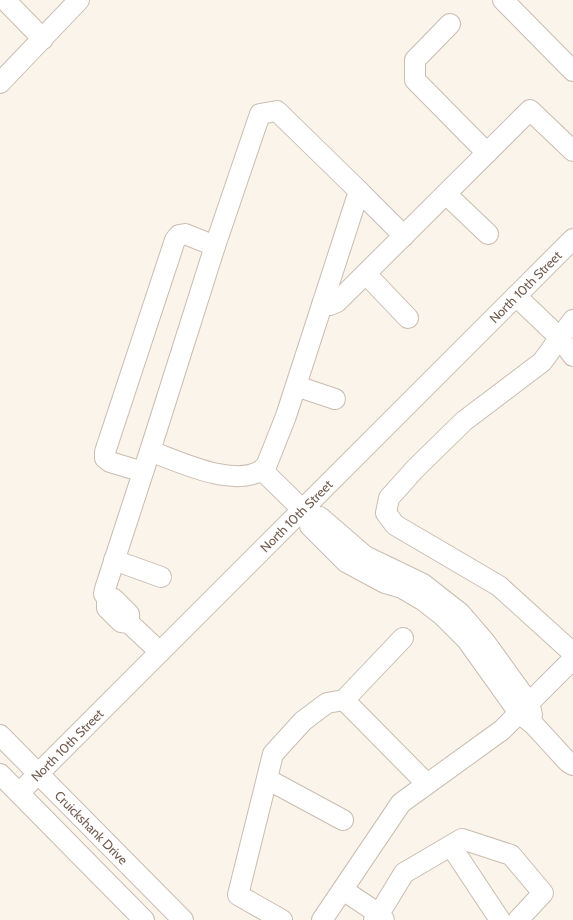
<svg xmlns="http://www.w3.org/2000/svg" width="573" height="920" viewBox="0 0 573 920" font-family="Cabin,sans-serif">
<rect width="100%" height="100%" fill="#faf4ea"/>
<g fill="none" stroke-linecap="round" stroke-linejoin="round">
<defs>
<g id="minor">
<polyline points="5,0 43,39"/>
<polyline points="503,0 573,71"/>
<polyline points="450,24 415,60 415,80 487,153"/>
<polyline points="0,83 79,0"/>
<polyline points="359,191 404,236"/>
<polyline points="446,194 488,234"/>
<polyline points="215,246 260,114 277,111 359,191 286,416 267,464 262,470 311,518"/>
<polyline points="366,274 408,318"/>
<polyline points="516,296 560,338 573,356"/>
<polyline points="322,305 330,305 337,302 530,110 573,151"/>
<polyline points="573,320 542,362 464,421 415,469 389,498 386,513 395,525 499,586 573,653"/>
<polyline points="296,386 335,399"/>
<path d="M150 451C180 462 233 488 262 470"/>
<polyline points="311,518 310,526 346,562 385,583 402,588 424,601 442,615 467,640 519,713 534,725 568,762 573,765"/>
<polyline points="311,518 320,517 365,556 423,584 460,613 485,642 529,703 532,715"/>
<polyline points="114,560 161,577"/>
<polyline points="107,598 104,594 105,589 150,451 215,246 185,234 179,235 175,240 105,452 105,458 110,462 143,472"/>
<polyline points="129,623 129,614 114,599 107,598 107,608 121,622 129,623 160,652"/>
<polyline points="403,638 344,700 427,784"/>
<path id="s1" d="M0 735 183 920"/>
<polyline points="0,774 144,920"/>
<polyline points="267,779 343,820"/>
<path id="s2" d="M19 793 573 239"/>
<polyline points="451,846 500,920"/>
<polyline points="343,890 379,914 384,920"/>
<polyline points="282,920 238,895 273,754 303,721 327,703 344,700"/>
<polyline points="322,920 401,803 502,730 573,659"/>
<polyline points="374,920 379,914 404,873 462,839 511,855 543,893 518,920"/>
</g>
</defs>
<use href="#minor" stroke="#cbbcb1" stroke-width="22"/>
<use href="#minor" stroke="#fff" stroke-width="20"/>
</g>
<g text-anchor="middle" stroke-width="4" stroke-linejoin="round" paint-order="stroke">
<g font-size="13" fill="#725c51" stroke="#fdf8f1">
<text dy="5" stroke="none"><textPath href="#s2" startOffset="716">North 10th Street</textPath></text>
<text dy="5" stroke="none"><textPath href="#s2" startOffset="392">North 10th Street</textPath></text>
<text dy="5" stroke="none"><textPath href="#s2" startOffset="68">North 10th Street</textPath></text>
<text dy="5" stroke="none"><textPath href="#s1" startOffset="130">Cruickshank Drive</textPath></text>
</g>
</g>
</svg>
